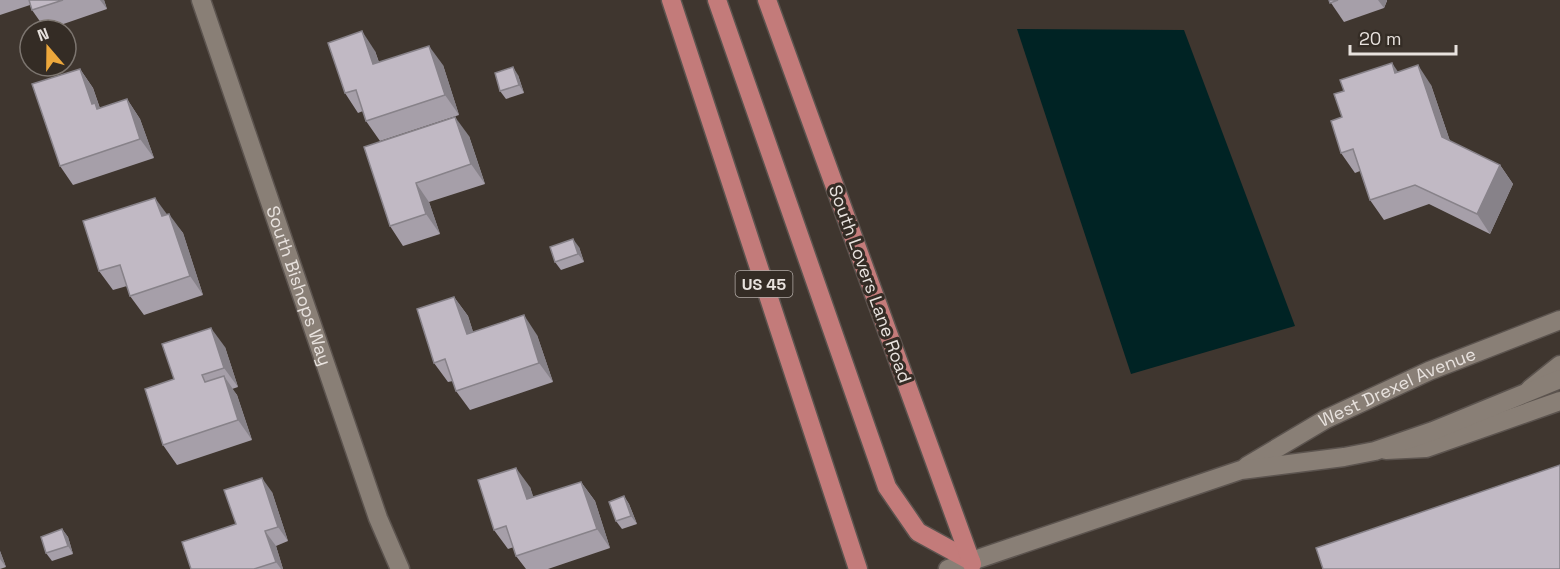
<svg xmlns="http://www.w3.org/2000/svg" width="1560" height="569" viewBox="0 0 1560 569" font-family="'Space Grotesk',sans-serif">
<rect width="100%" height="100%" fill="#3f362f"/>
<polygon fill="#002324" points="1017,29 1184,30 1295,326 1131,374"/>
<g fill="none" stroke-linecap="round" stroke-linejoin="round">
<defs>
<polyline id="lane" points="1386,450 1426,448 1560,401"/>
<g id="street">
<path id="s1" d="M201 0 378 518 400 569"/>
<polyline points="1530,389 1560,365"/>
</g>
<g id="secondary">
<path id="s2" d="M1247 466 1326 419 1429 371 1560 320"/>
<polyline points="948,569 1241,470 1344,457 1375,451 1433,431 1560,379"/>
</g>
<g id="primary">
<polyline points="671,0 858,569"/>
<polyline points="717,0 887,487 918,532 971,561"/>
<polyline points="767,0 972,564"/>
</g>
</defs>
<use href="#lane" stroke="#5c544f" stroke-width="21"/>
<use href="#street" stroke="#5c544f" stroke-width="21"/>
<use href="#secondary" stroke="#5c544f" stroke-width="21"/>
<use href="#primary" stroke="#5c544f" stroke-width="21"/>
<use href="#lane" stroke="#897f76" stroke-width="18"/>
<use href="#street" stroke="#897f76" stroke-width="18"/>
<use href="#secondary" stroke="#897f76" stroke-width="18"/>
<use href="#primary" stroke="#c37b7a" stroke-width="18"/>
</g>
<g fill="#a69fa9">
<polygon points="0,0 104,0 107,9 46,30 32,10 30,5 0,15"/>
<polygon points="1329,0 1387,0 1387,1 1384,8 1344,22"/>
<polygon points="375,51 379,62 443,65 459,115 380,141 366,121 363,111 358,113 345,93"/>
<polygon points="80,69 93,88 100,108 127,99 140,119 154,158 73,185 60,166"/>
<polygon points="1398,72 1431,85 1450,141 1500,165 1513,184 1490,234 1429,204 1384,220 1370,200 1360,171 1355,173 1341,153 1342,117 1344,91"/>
<polygon points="518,75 524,93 506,99 500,91"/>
<polygon points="469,136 485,184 429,202 440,234 403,246 390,226 364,147"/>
<polygon points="167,214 183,233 203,295 144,315 130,296 127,286 113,290 99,271"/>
<polygon points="579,247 584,262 561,270 555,262"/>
<polygon points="454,297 468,316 473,332 537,335 553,382 470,410 456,391 453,381 448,382 434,363"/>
<polygon points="225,347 238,387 232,389 237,395 252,440 177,465 163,445 174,379"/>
<polygon points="581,482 595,501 610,548 548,569 526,569 516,556 514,547 508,549 494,530 530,487 533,497"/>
<polygon points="272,492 288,541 276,546 283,569 191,569 236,524"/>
<polygon points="624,496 629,504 637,524 622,529 616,521"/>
<polygon points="62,529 68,537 73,554 52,561 46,553"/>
<polygon points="0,551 6,567 0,569"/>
</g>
<g fill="#878289">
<polygon points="100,0 104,0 107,9"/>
<polygon points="1378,0 1387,0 1384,8"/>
<polygon points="362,31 375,51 386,84 373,64"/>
<polygon points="429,46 443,65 459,115 445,95"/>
<polygon points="1392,63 1405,82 1395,73"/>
<polygon points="1418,65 1431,85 1455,156 1442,137"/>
<polygon points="513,67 518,75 524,93 519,85"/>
<polygon points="80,69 93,88 101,112 92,104"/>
<polygon points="127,99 140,119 154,158 140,139"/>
<polygon points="455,117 469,136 485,184 471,164"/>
<polygon points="1500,165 1513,184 1490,234 1477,214"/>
<polygon points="416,183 429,202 440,234 426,214"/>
<polygon points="155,198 169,217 162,216"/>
<polygon points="169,214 183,233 203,295 190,276"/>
<polygon points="573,239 579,247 584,262 578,254"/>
<polygon points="454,297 468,316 480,353 467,334"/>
<polygon points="524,315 537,335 553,382 539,363"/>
<polygon points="211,328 225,347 238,387 224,368"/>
<polygon points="224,376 237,395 252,440 238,420"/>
<polygon points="516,468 530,487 541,519 527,499"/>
<polygon points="262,478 272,492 288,541 278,527"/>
<polygon points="581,482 595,501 610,548 597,529"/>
<polygon points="624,496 629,504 637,524 631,516"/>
<polygon points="62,529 68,537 73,554 68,546"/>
<polygon points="265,531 276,546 283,569 281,569 276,562"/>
<polygon points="0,551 6,567 0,559"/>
</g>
<g fill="#c1b9c4" stroke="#878289" stroke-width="1.5">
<polygon points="29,0 63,0 32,10"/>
<polygon points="1329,0 1338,0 1330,3"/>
<polygon points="362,31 373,64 429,46 445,95 366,121 356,90 345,93 328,43"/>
<polygon points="1392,63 1395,73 1418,65 1442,137 1500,165 1477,214 1415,185 1370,200 1353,149 1341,153 1331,121 1342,117 1334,94 1344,91 1340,80"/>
<polygon points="513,67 519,85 500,91 495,73"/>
<polygon points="80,69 92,104 95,103 97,109 127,99 140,139 60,166 32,84"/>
<polygon points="455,117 471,164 416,183 426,214 390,226 364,147"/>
<polygon points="155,198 162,216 169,214 190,276 130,296 120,265 99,271 83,221"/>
<polygon points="573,239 578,254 555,262 550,247"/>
<polygon points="454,297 467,334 524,315 539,363 456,391 445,359 434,363 417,309"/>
<polygon points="211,328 224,368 202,375 205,382 224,376 238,420 163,445 145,389 174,379 162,344"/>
<polygon points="1560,465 1560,569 1323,569 1316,548"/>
<polygon points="516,468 527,499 581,482 597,529 516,556 506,526 494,530 478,480"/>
<polygon points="262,478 278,527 265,531 276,562 254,569 191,569 182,542 236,524 224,490"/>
<polygon points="624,496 631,516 616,521 609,502"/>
<polygon points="62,529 68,546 46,553 41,537"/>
</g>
<g text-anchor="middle" stroke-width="6" stroke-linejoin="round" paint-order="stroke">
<rect fill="#342c25" stroke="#b2aba6" stroke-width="1.5" x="735.5" y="271" width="57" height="26" rx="4.5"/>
<g font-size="16" font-weight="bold" fill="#e8e2de">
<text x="764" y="290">US 45</text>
</g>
<g font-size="18" fill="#e8e2de" stroke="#342c25">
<text transform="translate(870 284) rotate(70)" y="6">South Lovers Lane Road</text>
<text dy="6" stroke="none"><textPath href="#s1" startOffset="302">South Bishops Way</textPath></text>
<text dy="6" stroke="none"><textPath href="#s2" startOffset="170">West Drexel Avenue</textPath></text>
</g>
</g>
<g transform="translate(48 48) rotate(340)"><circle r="28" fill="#342c25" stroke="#7c756f" stroke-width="1.5"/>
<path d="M0-4.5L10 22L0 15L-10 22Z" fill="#eda83c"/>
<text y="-9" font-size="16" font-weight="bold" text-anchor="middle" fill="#e8e2de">N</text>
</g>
<path d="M1350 45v9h106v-9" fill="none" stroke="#e8e2de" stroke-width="3"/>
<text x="1359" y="45" font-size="18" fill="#e8e2de" stroke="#342c25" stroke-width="4.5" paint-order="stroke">20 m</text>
</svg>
